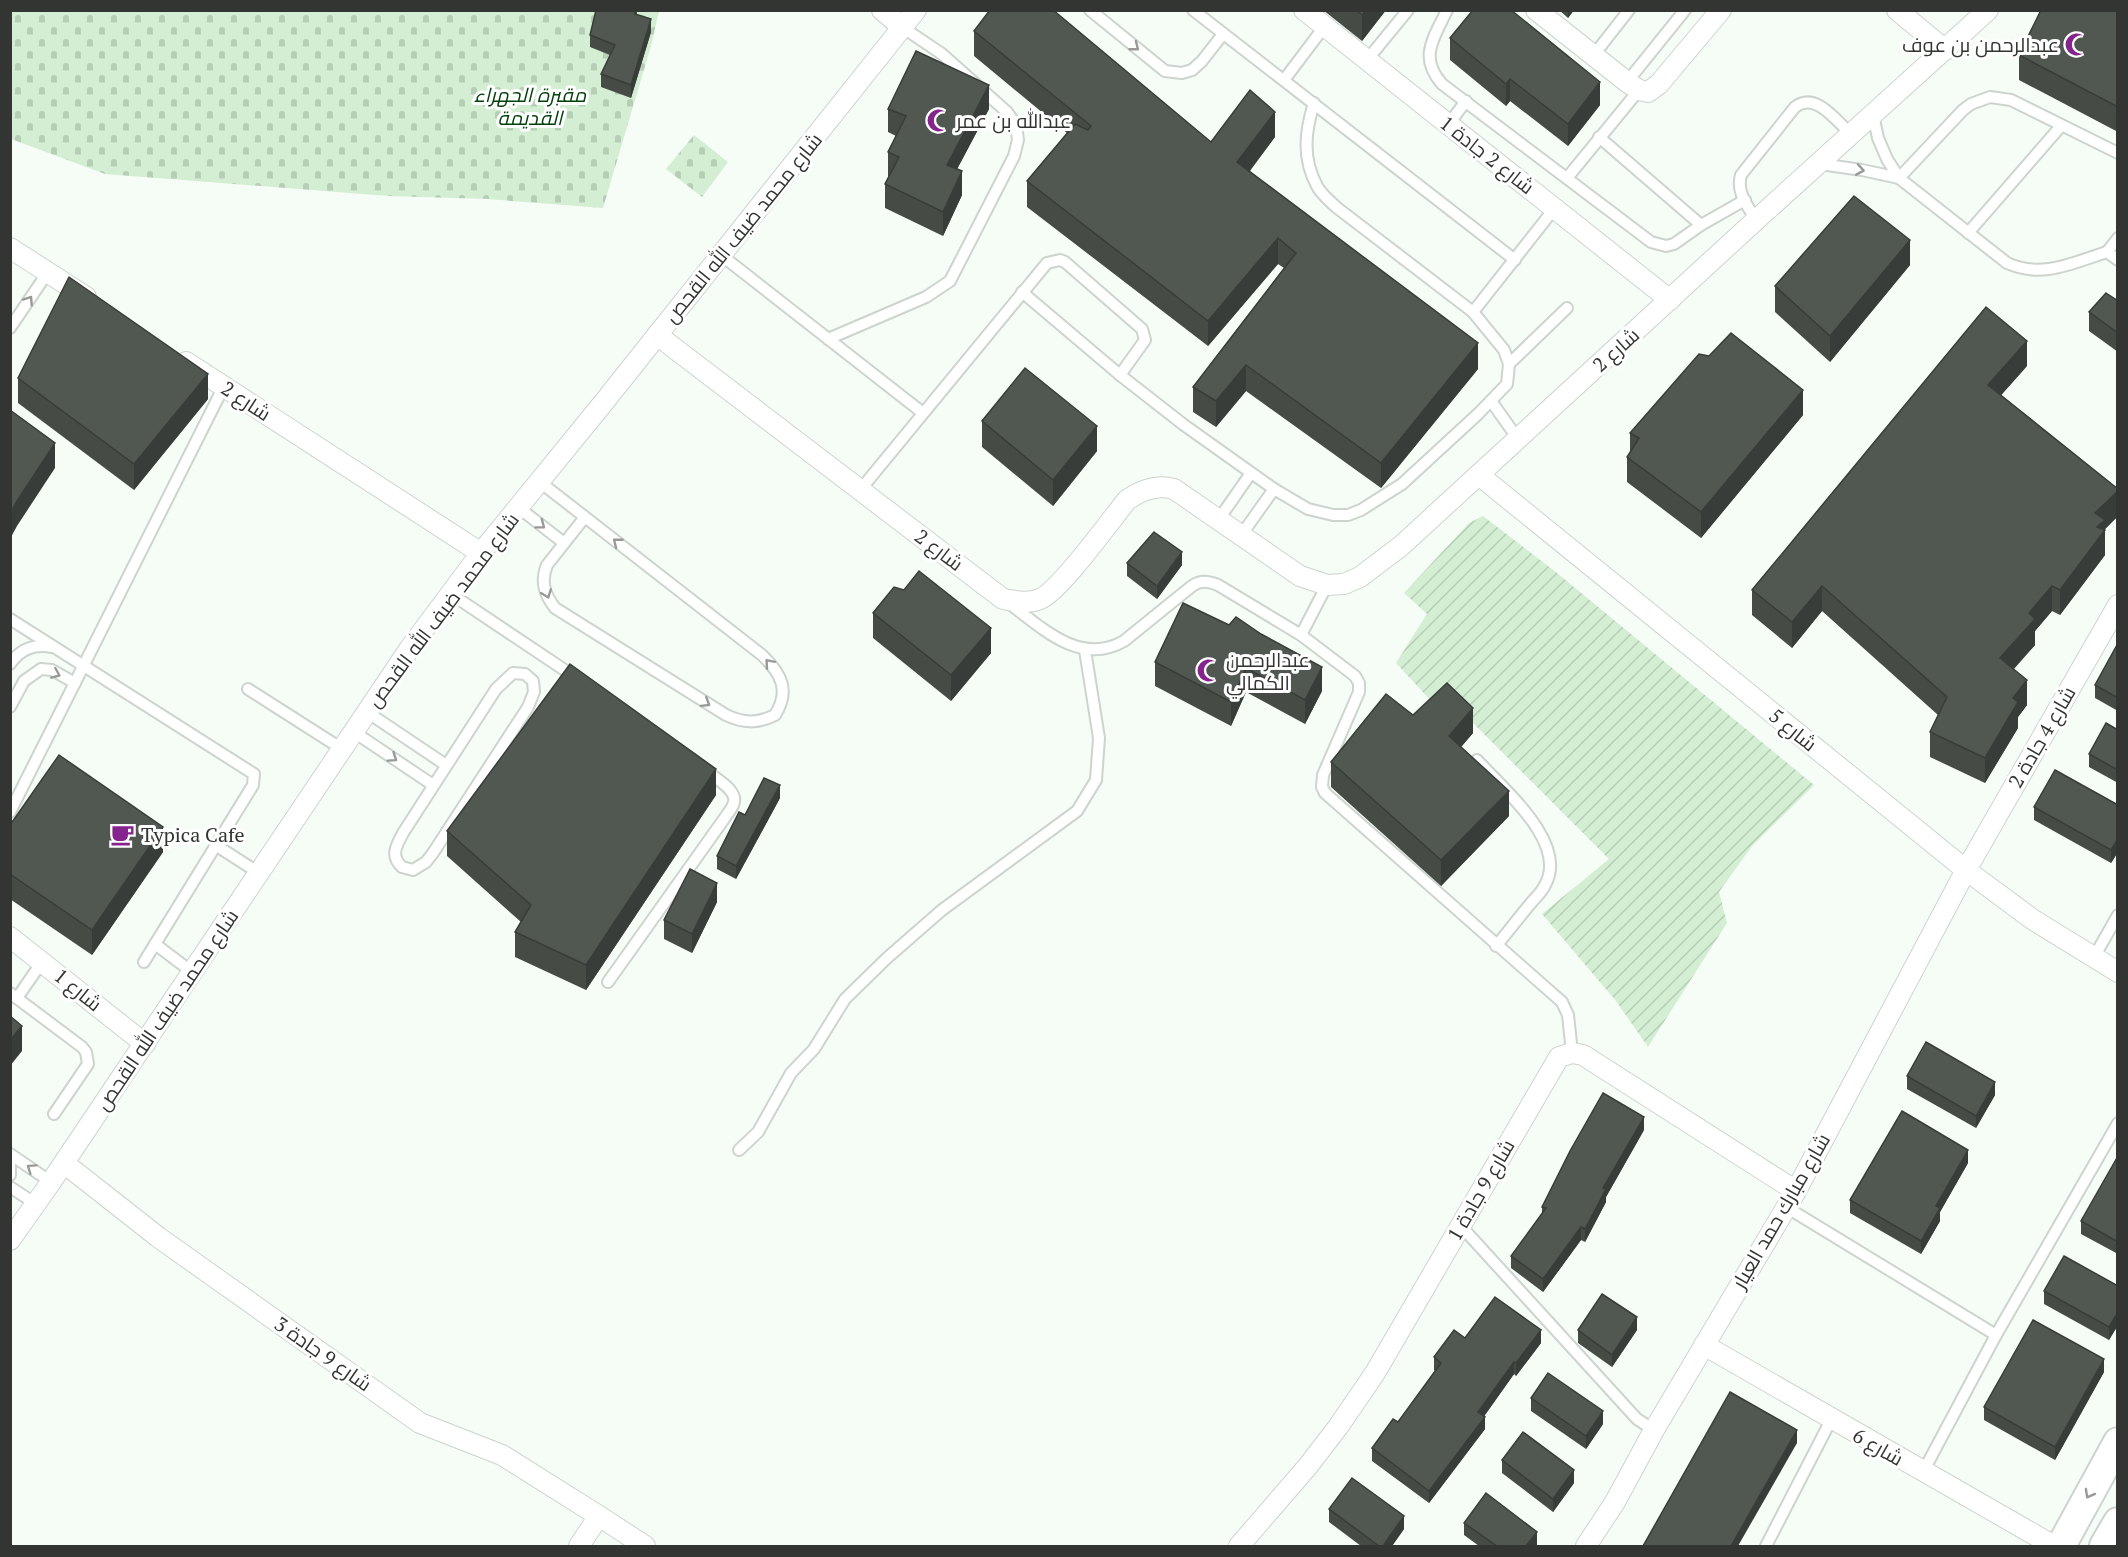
<svg xmlns="http://www.w3.org/2000/svg" width="2128" height="1557" viewBox="0 0 2128 1557" font-family="'PT Serif',Cairo,serif">
<defs>
<pattern id="cemetery-stones" width="16" height="16" patternUnits="userSpaceOnUse" patternTransform="scale(1.5)"><rect width="16" height="16" fill="#d4eed4"/><path d="M2 7V4a2 2 0 0 1 4 0v3zM10 15v-3a2 2 0 0 1 4 0v3z" fill="#b6cdb6"/></pattern>
<pattern id="garden-furrows" width="10" height="10" patternUnits="userSpaceOnUse" patternTransform="scale(1.5)"><rect width="10" height="10" fill="#d4eed4"/><path d="M-1 1l2-2M0 10L10 0M9 11l2-2" fill="none" stroke="#b6cdb6"/></pattern>
</defs>
<rect width="100%" height="100%" fill="#f6fdf6"/>
<g fill="url(#cemetery-stones)">
<polygon points="10,11 659,11 651,46 603,208 487,199 388,196 105,174 11,139"/>
<polygon points="694,135 728,162 702,197 666,169"/>
</g>
<polygon fill="url(#garden-furrows)" points="1483,516 1557,573 1814,785 1752,846 1719,892 1727,923 1648,1047 1616,1001 1542,914 1609,859 1451,701 1432,702 1396,663 1427,614 1404,593 1469,523"/>
<g fill="none" stroke-linecap="round" stroke-linejoin="round">
<defs>
<g id="lane">
<polyline points="1090,10 1165,71 1182,73 1192,70 1202,61 1223,34"/>
<polyline points="1193,10 1515,260"/>
<path d="M1447 10C1434 38 1418 57 1442 84L1651 242 1666 246 1674 244 1701 225 1745 200"/>
<polyline points="1593,56 1629,10"/>
<polyline points="1367,60 1408,10"/>
<polyline points="1284,80 1324,27"/>
<polyline points="1627,82 1685,10"/>
<path d="M1873 115 1878 138 1887 159 1899 178 2007 263C2042 279 2072 263 2107 252L2118 260"/>
<polyline points="1448,125 1466,101"/>
<polyline points="1599,137 1701,225"/>
<polyline points="1820,164 1862,170 1899,178"/>
<polyline points="1567,178 1639,90"/>
<polyline points="1899,178 1963,110 1971,104 1990,97 2011,100 2118,153"/>
<path d="M1756 220C1747 205 1736 192 1741 175L1795 107C1816 91 1836 121 1852 135"/>
<polyline points="1968,233 2061,126"/>
<polyline points="2107,252 2118,238"/>
<polyline points="721,255 923,413"/>
<path d="M1022 292 1120 375 1184 425 1274 489 1308 509 1333 515H1348L1361 510 1402 484 1478 414 1507 384 1509 364 1504 350 1473 312 1336 207C1330 201 1321 194 1317 186 1302 158 1305 132 1314 103"/>
<polyline points="1473,312 1554,209"/>
<polyline points="10,328 48,272"/>
<polyline points="828,339 926,297 950,281 1014,156 1018,140 1016,125 1007,112 942,54 902,27"/>
<polyline points="1509,364 1567,308"/>
<polyline points="1491,401 1518,439"/>
<path d="M540 482 762 655C782 674 790 691 775 715 757 724 743 723 726 715L555 608C545 595 540 582 547 565L585 517"/>
<polyline points="861,489 1047,263 1060,260 1065,262 1142,329 1145,340 1120,375"/>
<polyline points="519,508 564,543"/>
<polyline points="1219,519 1251,473"/>
<polyline points="1242,534 1274,489"/>
<polyline points="451,594 575,677"/>
<path d="M1010 604C1043 629 1081 666 1124 641L1192 586C1201 580 1208 581 1218 585L1301 635 1355 676 1359 683V692L1323 775 1322 787 1325 793 1562 1002 1568 1015 1572 1053"/>
<polyline points="10,619 254,774 253,785 144,962"/>
<polyline points="1301,635 1327,585"/>
<path d="M10 664C21 648 35 644 52 647"/>
<path d="M513 673 525 674 533 681 534 692 528 707 433 853 426 862 413 870 402 867C390 856 396 846 403 833L496 689Z"/>
<polyline points="248,689 342,749"/>
<polyline points="10,707 24,681 41,669 52,670 75,683"/>
<polyline points="367,712 446,765"/>
<polyline points="354,732 433,785"/>
<path d="M1477 760C1503 789 1569 843 1545 885 1542 892 1536 897 1531 903 1519 917 1508 932 1496 946"/>
<polyline points="10,812 224,386"/>
<polyline points="217,846 259,873"/>
<polyline points="155,944 192,972"/>
<polyline points="2094,957 2118,915"/>
<path d="M608 982 724 819C727 814 733 808 734 802 737 789 713 777 705 770"/>
<polyline points="10,993 82,1047 86,1052 88,1064 54,1114"/>
<polyline points="17,998 42,962"/>
<polyline points="739,1150 758,1132 791,1073 814,1049 845,999 887,958 942,910 1077,811 1096,780 1099,738 1085,650"/>
<polyline points="10,1154 51,1182"/>
<polyline points="10,1165 10,1175"/>
<polyline points="10,1187 36,1204"/>
<polyline points="1786,1207 1996,1335"/>
<polyline points="1460,1225 1637,1419 1654,1430"/>
<polyline points="1923,1472 1996,1335 2118,1123"/>
<polyline points="1766,1546 1831,1420"/>
</g>
<g id="street">
<polyline points="882,10 902,27"/>
<polyline points="1304,10 1670,300"/>
<polyline points="1536,10 1627,82 1639,90 1648,92 1659,84 1721,10"/>
<polyline points="1897,10 1945,50"/>
<polyline points="10,248 86,297"/>
<path d="M657 335 1003 599C1015 601 1028 604 1040 599 1060 591 1110 521 1127 500 1141 490 1157 484 1174 489L1300 576 1327 585 1344 584 1360 577 1401 546 1756 220 1988 10"/>
<polyline points="186,362 481,553"/>
<polyline points="1479,475 1966,870 2032,919 2118,972"/>
<polyline points="10,937 145,1044"/>
<polyline points="64,1163 158,1237 420,1423 502,1455 599,1516 645,1546"/>
<polyline points="10,1240 51,1182 410,648 481,553 604,402 916,10"/>
<polyline points="1704,1345 2054,1546"/>
<polyline points="579,1546 599,1516"/>
<polyline points="1239,1546 1308,1466 1338,1427 1375,1373 1559,1057 1572,1053 1583,1055 1796,1191"/>
<polyline points="1586,1546 1615,1502 1654,1430 1796,1191 1966,870 2118,605"/>
</g>
<g id="secondary">
<polyline points="2061,1546 2118,1442"/>
<polyline points="2104,1546 2118,1522"/>
</g>
</defs>
<use href="#lane" stroke="#cdd4cd" stroke-width="14"/>
<use href="#street" stroke="#cdd4cd" stroke-width="22"/>
<use href="#secondary" stroke="#cdd4cd" stroke-width="32"/>
<use href="#lane" stroke="#fff" stroke-width="10"/>
<use href="#street" stroke="#fff" stroke-width="20"/>
<use href="#secondary" stroke="#fff" stroke-width="28"/>
</g>
<g fill="#464b46">
<polygon points="637,10 637,14 651,32 631,98 601,87 601,74 610,55 590,47 590,35"/>
<polygon points="1323,10 1386,10 1362,41"/>
<polygon points="1559,10 1574,10 1568,18"/>
<polygon points="2118,10 2118,132 2019,80 2019,55"/>
<polygon points="974,31 1211,142 1275,137 1250,171 1478,369 1381,488 1246,391 1216,427 1193,412 1193,387 1284,268 1278,264 1208,346 1027,207 1027,181 1067,133 974,56"/>
<polygon points="1450,38 1600,105 1568,146 1510,101 1506,106 1450,60"/>
<polygon points="888,109 989,109 957,169 962,195 943,236 885,208 885,184 889,176 888,176 888,152 896,136 888,132"/>
<polygon points="1910,265 1830,362 1775,312 1775,286"/>
<polygon points="2118,301 2118,352 2089,331 2089,312"/>
<polygon points="1709,356 1803,415 1701,538 1627,482 1627,457 1630,453 1630,433"/>
<polygon points="2027,366 2001,395 2118,489 2118,516 2105,529 2105,555 2060,615 2052,611 2035,631 2035,645 2014,669 2027,705 2018,717 2018,728 1985,783 1930,757 1930,732 1938,715 1822,611 1792,648 1752,615 1752,590"/>
<polygon points="18,378 208,399 134,490 18,403"/>
<polygon points="982,421 1097,451 1053,506 982,447"/>
<polygon points="1127,563 1182,565 1157,599 1127,576"/>
<polygon points="1183,603 1322,691 1305,724 1246,692 1231,726 1155,686 1155,662"/>
<polygon points="873,613 991,653 951,701 873,638"/>
<polygon points="2118,643 2118,711 2095,698 2095,685"/>
<polygon points="1413,715 1473,733 1461,747 1509,816 1441,886 1331,787 1331,762"/>
<polygon points="2118,730 2118,783 2089,767 2089,754"/>
<polygon points="716,795 586,990 515,957 515,932 521,922 447,856 447,831"/>
<polygon points="780,798 736,879 717,869 717,856 745,815"/>
<polygon points="2118,805 2118,852 2111,863 2034,820 2034,807"/>
<polygon points="10,825 163,852 92,955 10,899"/>
<polygon points="717,902 692,953 664,939 664,920"/>
<polygon points="1907,1076 1995,1095 1976,1128 1907,1089"/>
<polygon points="1644,1130 1606,1197 1606,1202 1585,1242 1581,1240 1543,1292 1511,1268 1511,1256 1542,1213 1542,1207"/>
<polygon points="2118,1156 2118,1254 2081,1234 2081,1221"/>
<polygon points="1968,1163 1940,1212 1940,1221 1921,1254 1850,1213 1850,1200"/>
<polygon points="2118,1286 2118,1325 2109,1340 2044,1304 2044,1291"/>
<polygon points="1578,1330 1637,1330 1612,1367 1578,1343"/>
<polygon points="1465,1338 1541,1343 1516,1376 1514,1374 1484,1416 1485,1429 1429,1503 1372,1461 1372,1448 1398,1422 1435,1371 1434,1370 1434,1357"/>
<polygon points="2104,1372 2055,1460 1984,1420 1984,1407"/>
<polygon points="1531,1398 1603,1424 1586,1449 1531,1411"/>
<polygon points="1502,1460 1574,1483 1553,1512 1502,1473"/>
<polygon points="1329,1509 1404,1529 1392,1546 1361,1546 1329,1522"/>
<polygon points="1464,1523 1537,1544 1536,1546 1479,1546 1464,1535"/>
</g>
<g fill="#393d39">
<polygon points="1366,10 1386,10 1362,41 1362,15"/>
<polygon points="1568,10 1574,10 1568,18"/>
<polygon points="651,19 651,32 631,98 631,85"/>
<polygon points="1510,79 1510,101 1506,106 1506,84"/>
<polygon points="1600,82 1600,105 1568,146 1568,124"/>
<polygon points="989,85 989,109 947,188 947,165"/>
<polygon points="1275,112 1275,137 1237,187 1237,162"/>
<polygon points="962,171 962,195 943,236 943,212"/>
<polygon points="1278,238 1278,264 1208,346 1208,321"/>
<polygon points="1910,240 1910,265 1830,362 1830,336"/>
<polygon points="2027,341 2027,366 1988,410 1988,385"/>
<polygon points="1478,343 1478,369 1381,488 1381,463"/>
<polygon points="1246,365 1246,391 1216,427 1216,401"/>
<polygon points="208,374 208,399 134,490 134,464"/>
<polygon points="1803,390 1803,415 1701,538 1701,512"/>
<polygon points="1097,426 1097,451 1053,506 1053,480"/>
<polygon points="55,443 55,468 17,526 10,539 10,514 17,501"/>
<polygon points="2118,491 2118,516 2105,529 2105,555 2060,615 2060,590 2095,513"/>
<polygon points="1182,552 1182,565 1157,599 1157,586"/>
<polygon points="1822,586 1822,611 1792,648 1792,622"/>
<polygon points="2052,586 2052,611 2035,631 2035,645 2000,683 2000,658 2029,613"/>
<polygon points="991,628 991,653 951,701 951,675"/>
<polygon points="1322,667 1322,691 1305,724 1305,700"/>
<polygon points="1246,668 1246,692 1231,726 1231,702"/>
<polygon points="2027,680 2027,705 2018,717 2018,728 1985,783 1985,758 2013,698"/>
<polygon points="1473,708 1473,733 1449,761 1449,736"/>
<polygon points="716,769 716,795 586,990 586,965"/>
<polygon points="780,785 780,798 736,879 736,866"/>
<polygon points="1509,791 1509,816 1441,886 1441,860"/>
<polygon points="163,827 163,852 92,955 92,930"/>
<polygon points="2118,839 2118,852 2111,863 2111,850"/>
<polygon points="717,883 717,902 692,953 692,934"/>
<polygon points="22,1026 22,1051 10,1066 10,1040"/>
<polygon points="1995,1082 1995,1095 1976,1128 1976,1116"/>
<polygon points="1644,1117 1644,1130 1606,1197 1606,1202 1585,1242 1585,1229 1603,1188"/>
<polygon points="1968,1150 1968,1163 1940,1212 1940,1221 1921,1254 1921,1241 1936,1206"/>
<polygon points="1581,1227 1581,1240 1543,1292 1543,1279"/>
<polygon points="2118,1312 2118,1325 2109,1340 2109,1327"/>
<polygon points="1637,1317 1637,1330 1612,1367 1612,1355"/>
<polygon points="1541,1330 1541,1343 1516,1376 1516,1363"/>
<polygon points="2104,1359 2104,1372 2055,1460 2055,1447"/>
<polygon points="1514,1362 1514,1374 1478,1425 1478,1412"/>
<polygon points="1603,1411 1603,1424 1586,1449 1586,1436"/>
<polygon points="1485,1417 1485,1429 1429,1503 1429,1491"/>
<polygon points="1797,1430 1797,1443 1738,1546 1731,1546"/>
<polygon points="1574,1470 1574,1483 1553,1512 1553,1499"/>
<polygon points="1404,1516 1404,1529 1392,1546 1383,1546"/>
<polygon points="1537,1532 1537,1544 1536,1546 1526,1546"/>
</g>
<g fill="#515751" stroke="#393d39" stroke-width="1.5">
<polygon points="596,10 635,10 635,14 651,19 631,85 601,74 615,45 590,35"/>
<polygon points="990,10 1053,10 1211,142 1250,90 1275,112 1237,162 1478,343 1381,463 1246,365 1216,401 1193,387 1296,253 1278,238 1208,321 1027,181 1075,124 1088,130 1091,126 974,31"/>
<polygon points="1356,10 1366,10 1362,15"/>
<polygon points="1473,10 1511,10 1600,82 1568,124 1510,79 1506,84 1450,38"/>
<polygon points="2041,10 2118,10 2118,107 2019,55"/>
<polygon points="916,51 989,85 947,165 962,171 943,212 885,184 899,157 888,152 906,116 888,109"/>
<polygon points="1854,196 1910,240 1830,336 1775,286"/>
<polygon points="69,277 208,374 134,464 18,378"/>
<polygon points="2106,293 2118,301 2118,333 2089,312"/>
<polygon points="1986,307 2027,341 1988,385 2118,489 2118,491 2095,513 2105,520 2097,527 2105,530 2060,590 2052,586 2029,613 2035,619 2000,658 2027,680 2013,698 2018,702 1985,758 1930,732 1947,697 1822,586 1792,622 1752,590"/>
<polygon points="1731,333 1803,390 1701,512 1627,457 1639,438 1630,433 1699,354 1709,356"/>
<polygon points="1025,368 1097,426 1053,480 982,421"/>
<polygon points="10,410 55,443 17,501 10,514"/>
<polygon points="1154,532 1182,552 1157,586 1127,563"/>
<polygon points="919,571 991,628 951,675 873,613 894,587 904,590"/>
<polygon points="1183,603 1229,625 1236,617 1261,634 1322,667 1305,700 1246,668 1231,702 1155,662"/>
<polygon points="2118,643 2118,698 2095,685"/>
<polygon points="570,664 716,769 586,965 515,932 531,905 447,831"/>
<polygon points="1447,683 1473,708 1449,736 1509,791 1441,860 1331,762 1386,694 1413,715"/>
<polygon points="2106,723 2118,730 2118,770 2089,754"/>
<polygon points="59,755 163,827 92,930 10,874 10,825"/>
<polygon points="2055,770 2118,805 2118,839 2111,850 2034,807"/>
<polygon points="764,778 780,785 736,866 717,856 739,812 745,815"/>
<polygon points="690,869 717,883 692,934 664,920"/>
<polygon points="10,1016 22,1026 10,1040"/>
<polygon points="1926,1042 1995,1082 1976,1116 1907,1076"/>
<polygon points="1603,1093 1644,1117 1603,1188 1606,1189 1585,1229 1581,1227 1543,1279 1511,1256 1546,1208 1542,1207 1570,1151"/>
<polygon points="1902,1111 1968,1150 1936,1206 1940,1208 1921,1241 1850,1200"/>
<polygon points="2118,1156 2118,1242 2081,1221"/>
<polygon points="2064,1256 2118,1286 2118,1312 2109,1327 2044,1291"/>
<polygon points="1602,1294 1637,1317 1612,1355 1578,1330"/>
<polygon points="1495,1297 1541,1330 1516,1363 1514,1362 1478,1412 1485,1417 1429,1491 1372,1448 1393,1419 1398,1422 1441,1363 1434,1357 1454,1330 1465,1338"/>
<polygon points="2033,1320 2104,1359 2055,1447 1984,1407"/>
<polygon points="1548,1373 1603,1411 1586,1436 1531,1398"/>
<polygon points="1730,1392 1797,1430 1731,1546 1643,1546"/>
<polygon points="1523,1432 1574,1470 1553,1499 1502,1460"/>
<polygon points="1352,1478 1404,1516 1383,1546 1379,1546 1329,1509"/>
<polygon points="1486,1493 1537,1532 1526,1546 1497,1546 1464,1523"/>
</g>
<defs><path id="oneway-chevron" d="M-2-3.5L2.5 0L-2 3.5" fill="none" stroke-width="1.6" stroke-linecap="round" stroke-linejoin="round" transform="scale(1.5)"/></defs>
<g stroke="#989a98">
<use href="#oneway-chevron" transform="translate(1135 47) rotate(38)"/>
<use href="#oneway-chevron" transform="translate(1860 170) rotate(10)"/>
<use href="#oneway-chevron" transform="translate(29 300) rotate(-56)"/>
<use href="#oneway-chevron" transform="translate(541 525) rotate(37)"/>
<use href="#oneway-chevron" transform="translate(617 542) rotate(-142)"/>
<use href="#oneway-chevron" transform="translate(547 594) rotate(69)"/>
<use href="#oneway-chevron" transform="translate(769 663) rotate(-131)"/>
<use href="#oneway-chevron" transform="translate(56 674) rotate(23)"/>
<use href="#oneway-chevron" transform="translate(706 703) rotate(32)"/>
<use href="#oneway-chevron" transform="translate(393 758) rotate(34)"/>
<use href="#oneway-chevron" transform="translate(31 1168) rotate(-145)"/>
<use href="#oneway-chevron" transform="translate(2089 1494) rotate(119)"/>
</g>
<defs>
<symbol id="mosque-bare" viewBox="-9 -9 18 18"><path d="M3.5-4.9A6 6 0 1 0 3.5 4.9A5 5 0 1 1 3.5-4.9Z" fill="#86248d" stroke="#fff" stroke-width="2.5" paint-order="stroke"/></symbol>
<symbol id="cafe-bare" viewBox="-9 -9 18 18"><path d="M-5.5-4.5H6V0H3Q3 3.5 0 3.5H-2.5Q-5.5 3.5-5.5 0ZM3-3.2v2h1.7v-2ZM-6 4.5H4V6H-6Z" fill="#86248d" stroke="#fff" stroke-width="2.5" paint-order="stroke"/></symbol>
</defs>
<g fill-rule="evenodd">
<use href="#mosque-bare" x="2060" y="28" width="33" height="33"/>
<use href="#mosque-bare" x="922" y="104" width="33" height="33"/>
<use href="#mosque-bare" x="1192" y="654" width="33" height="33"/>
<use href="#cafe-bare" x="106" y="818" width="33" height="33"/>
</g>
<g text-anchor="middle" stroke-width="6" stroke-linejoin="round" paint-order="stroke">
<g font-size="20" fill="#323532" stroke="#fff" text-anchor="start">
<text x="2059" y="52" text-anchor="end">عبدالرحمن بن عوف</text>
<text x="956" y="128">عبدالله بن عمر</text>
<text x="1226" y="667">عبدالرحمن<tspan x="1226" dy="23">الكمالي</tspan></text>
<text x="141" y="842">Typica Cafe</text>
</g>
<g font-size="20" font-style="italic" fill="#02410c" stroke="#fff">
<text x="530" y="102">مقبرة الجهراء<tspan x="530" dy="23">القديمة</tspan></text>
</g>
<g font-size="20" fill="#323532" stroke="#fff">
<text transform="translate(1487 155) rotate(38)" y="7">شارع 2 جادة 1</text>
<text transform="translate(743 228) rotate(-51)" y="7">شارع محمد ضيف الله القحص</text>
<text transform="translate(1616 350) rotate(-42)" y="7">شارع 2</text>
<text transform="translate(246 401) rotate(33)" y="7">شارع 2</text>
<text transform="translate(939 550) rotate(37)" y="7">شارع 2</text>
<text transform="translate(443 610) rotate(-53)" y="7">شارع محمد ضيف الله القحص</text>
<text transform="translate(1793 730) rotate(39)" y="7">شارع 5</text>
<text transform="translate(2042 737) rotate(-60)" y="7">شارع 4 جادة 2</text>
<text transform="translate(78 990) rotate(39)" y="7">شارع 1</text>
<text transform="translate(167 1010) rotate(-56)" y="7">شارع محمد ضيف الله القحص</text>
<text transform="translate(1481 1190) rotate(-60)" y="7">شارع 9 جادة 1</text>
<text transform="translate(1781 1211) rotate(-60)" y="7">شارع مبارك حمد العيار</text>
<text transform="translate(323 1354) rotate(35)" y="7">شارع 9 جادة 3</text>
<text transform="translate(1878 1447) rotate(30)" y="7">شارع 6</text>
</g>
</g>
<rect width="2128" height="1557" fill="none" stroke="#323532" stroke-width="24"/>
</svg>
